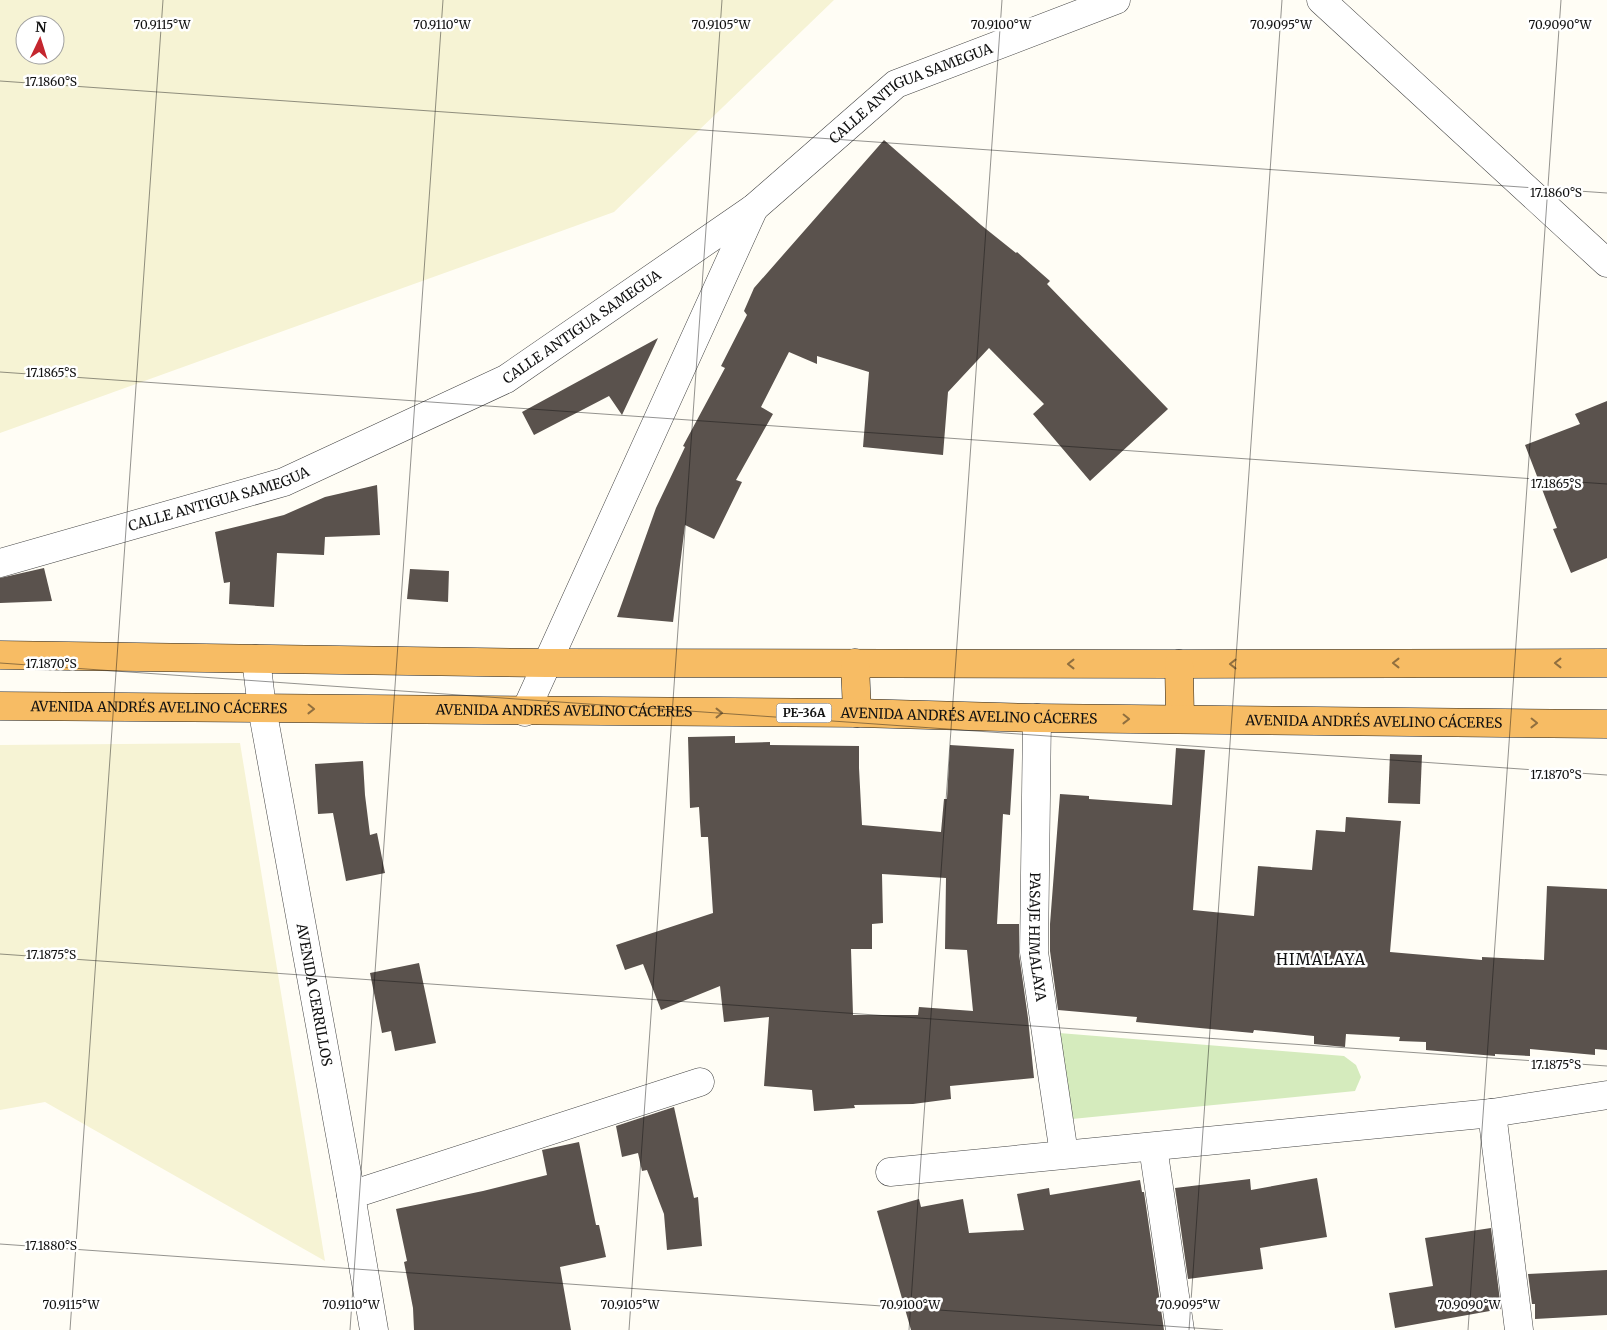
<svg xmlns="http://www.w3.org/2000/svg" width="1607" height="1330" viewBox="0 0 1607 1330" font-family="Merriweather,serif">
<rect width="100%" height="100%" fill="#fffdf5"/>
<g fill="#f6f3d4" fill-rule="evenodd">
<path d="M0 0H834L614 212 0 433ZM25 25H55V55H25Z"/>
<polygon points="240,743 325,1261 45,1102 0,1110 0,745"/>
</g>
<polygon fill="#d5ebbd" points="1059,1033 1344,1056 1356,1065 1361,1077 1355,1091 1072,1119"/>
<g fill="#5a524d" fill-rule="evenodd">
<polygon points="884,140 981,225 1016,253 1017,252 1050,281 1047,284 1168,409 1090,481 1033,414 1044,404 989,348 948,392 943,455 863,447 869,372 817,356 817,364 789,352 761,407 773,414 736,480 742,482 714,539 685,525 673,622 617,617 656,508 685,447 683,446 725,368 721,366 747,315 744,311 754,288"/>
<polygon points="658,338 622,415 609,396 534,435 522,412"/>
<polygon points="1607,401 1607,558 1571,573 1553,529 1557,528 1525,445 1580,424 1575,414"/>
<polygon points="377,485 380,535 325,537 324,555 277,553 274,607 229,604 230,582 224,583 215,532 284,515 325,497"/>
<polygon points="44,568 52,601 0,603 0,578"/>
<polygon points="410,569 449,571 448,602 407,599"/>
<path d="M735 736V743L770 742V745L859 746V768L862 825 941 832 944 799H947L950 745 1014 749 1010 815 1003 814 997 924H1019V954L1028 1018 1034 1078 950 1086 951 1099 913 1104 854 1105 855 1108 814 1111 812 1090 764 1086 769 1017 724 1022 720 986 661 1010 643 964 625 970 616 945 713 913 708 837H701L699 807 690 808 688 737ZM882 874 946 878 945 949 967 950 973 1011 919 1007 918 1015H853L851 949H872V924L883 923Z"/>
<polygon points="1176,748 1205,750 1193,910 1254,916 1258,866 1312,870 1316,830 1345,832 1346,817 1401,821 1390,952 1482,960 1482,957 1544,960 1547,886 1607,889 1607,1050 1595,1049 1595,1055 1530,1049 1530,1056 1495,1054 1495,1056 1426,1050 1426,1042 1399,1041 1400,1037 1346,1034 1345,1047 1314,1044 1314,1036 1254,1030 1253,1033 1136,1022 1137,1017 1058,1010 1050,951 1050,924 1060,794 1089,796 1089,799 1172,805"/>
<polygon points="1390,754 1422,755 1420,804 1388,803"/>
<polygon points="363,761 365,795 370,835 377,833 385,873 346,881 333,813 318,814 315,764"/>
<polygon points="419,963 436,1043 395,1051 391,1031 382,1033 370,973"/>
<polygon points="674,1107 694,1198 698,1197 702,1246 667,1250 664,1214 647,1170 642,1171 638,1153 622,1157 616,1126"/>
<polygon points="579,1142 596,1225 599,1225 606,1257 560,1267 571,1330 414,1330 413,1308 404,1262 407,1261 396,1209 483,1191 547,1175 542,1150"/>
<polygon points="1317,1178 1327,1237 1260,1248 1263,1269 1188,1279 1175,1188 1250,1179 1251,1190"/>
<polygon points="1140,1180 1142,1192 1144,1192 1164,1330 911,1330 877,1211 919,1199 921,1207 963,1199 969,1233 1024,1230 1017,1194 1049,1188 1050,1195"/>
<polygon points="1491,1228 1501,1309 1395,1328 1389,1293 1433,1286 1425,1238"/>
<polygon points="1607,1270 1607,1315 1535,1319 1535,1304 1532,1304 1528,1274"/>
</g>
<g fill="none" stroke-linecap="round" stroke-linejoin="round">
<defs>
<g id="minor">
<polyline points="1321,0 1607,263"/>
<path id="s1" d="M0 563 284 482 506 379 754 208 896 84 1116 0"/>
<polyline points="525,712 754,208"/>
<path id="s2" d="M1037 718 1034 952 1064 1154"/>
<polyline points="1492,1113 1519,1330"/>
<polyline points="1153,1147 1180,1330"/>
<polyline points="890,1172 1492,1113 1607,1095"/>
<polyline points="351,1195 700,1082"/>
</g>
<g id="tertiary">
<path id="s3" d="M256 659 262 708 351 1195 374 1330"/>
</g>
<g id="trunk">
<polyline points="0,655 547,663 1179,664 1607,663"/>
<polyline points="855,663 857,713"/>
<polyline points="1179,664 1180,719"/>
<path id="s4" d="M0 706 857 713 1037 718 1607 724"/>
</g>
</defs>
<use href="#minor" stroke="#444" stroke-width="29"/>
<use href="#tertiary" stroke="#444" stroke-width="29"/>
<use href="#trunk" stroke="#222" stroke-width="29"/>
<use href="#minor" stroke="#fff" stroke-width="28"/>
<use href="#tertiary" stroke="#fff" stroke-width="28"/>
<use href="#trunk" stroke="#f7bc64" stroke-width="28"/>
</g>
<defs><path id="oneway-chevron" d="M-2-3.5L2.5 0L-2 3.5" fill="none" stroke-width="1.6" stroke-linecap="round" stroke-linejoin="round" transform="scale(1.25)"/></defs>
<g stroke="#906f3f">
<use href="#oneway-chevron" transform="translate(1396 663) rotate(180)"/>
<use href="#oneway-chevron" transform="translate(1558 663) rotate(180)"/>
<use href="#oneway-chevron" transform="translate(1071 664) rotate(-180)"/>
<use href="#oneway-chevron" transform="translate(1233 664) rotate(180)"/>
<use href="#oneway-chevron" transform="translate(311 709) rotate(1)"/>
<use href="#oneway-chevron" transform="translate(719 713)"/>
<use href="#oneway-chevron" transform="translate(1126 719) rotate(1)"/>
<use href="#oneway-chevron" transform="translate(1534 723) rotate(1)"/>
</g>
<path fill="none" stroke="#111" stroke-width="1" stroke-opacity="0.45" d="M0 81 1607 193M0 372 1607 484M0 663 1607 775M0 954 1607 1066M0 1244 1223 1330M70 1330 163 0M350 1330 443 0M629 1330 722 0M909 1330 1002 0M1189 1330 1282 0M1468 1330 1561 0"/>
<g text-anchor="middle" stroke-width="5" stroke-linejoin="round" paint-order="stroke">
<rect fill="#fff" stroke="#585858" stroke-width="1" x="776.5" y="703.5" width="55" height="19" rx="4"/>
<g font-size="12" font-weight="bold" fill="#111">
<text x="804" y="717">PE-36A</text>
</g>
<g font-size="14" fill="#111" stroke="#fff">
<text dy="5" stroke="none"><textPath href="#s1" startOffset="1038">CALLE ANTIGUA SAMEGUA</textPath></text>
<text dy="5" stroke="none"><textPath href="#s1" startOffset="632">CALLE ANTIGUA SAMEGUA</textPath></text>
<text dy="5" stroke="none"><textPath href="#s1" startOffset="228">CALLE ANTIGUA SAMEGUA</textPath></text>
<text dy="5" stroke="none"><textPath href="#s4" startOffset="159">AVENIDA ANDRÉS AVELINO CÁCERES</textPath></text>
<text dy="5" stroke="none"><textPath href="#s4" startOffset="564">AVENIDA ANDRÉS AVELINO CÁCERES</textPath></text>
<text dy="5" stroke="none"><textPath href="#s4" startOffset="969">AVENIDA ANDRÉS AVELINO CÁCERES</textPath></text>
<text dy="5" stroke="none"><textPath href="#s4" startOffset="1374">AVENIDA ANDRÉS AVELINO CÁCERES</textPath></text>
<text dy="5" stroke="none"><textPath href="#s2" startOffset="219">PASAJE HIMALAYA</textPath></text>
<text dy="5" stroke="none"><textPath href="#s3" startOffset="341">AVENIDA CERRILLOS</textPath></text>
</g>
<g font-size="15" letter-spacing="1" fill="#111" stroke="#fff">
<text x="1321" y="965">HIMALAYA</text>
</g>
</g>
<g font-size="12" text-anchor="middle" fill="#111" stroke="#fff" stroke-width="5" stroke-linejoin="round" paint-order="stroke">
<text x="162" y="29">70.9115°W</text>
<text x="442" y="29">70.9110°W</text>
<text x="721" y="29">70.9105°W</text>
<text x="1001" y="29">70.9100°W</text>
<text x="1281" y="29">70.9095°W</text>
<text x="1560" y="29">70.9090°W</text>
<text x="51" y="86">17.1860°S</text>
<text x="1556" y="197">17.1860°S</text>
<text x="51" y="377">17.1865°S</text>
<text x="1556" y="488">17.1865°S</text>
<text x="51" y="668">17.1870°S</text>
<text x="1556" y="779">17.1870°S</text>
<text x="51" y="959">17.1875°S</text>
<text x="1556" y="1069">17.1875°S</text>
<text x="51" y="1250">17.1880°S</text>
<text x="71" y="1309">70.9115°W</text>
<text x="351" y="1309">70.9110°W</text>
<text x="630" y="1309">70.9105°W</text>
<text x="910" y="1309">70.9100°W</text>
<text x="1189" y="1309">70.9095°W</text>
<text x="1469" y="1309">70.9090°W</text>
</g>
<g transform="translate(40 40) rotate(4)"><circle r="24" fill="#ffffff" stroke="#a0a0a0"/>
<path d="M0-4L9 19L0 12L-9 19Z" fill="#c4262e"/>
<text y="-8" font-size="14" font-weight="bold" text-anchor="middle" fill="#111111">N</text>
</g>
</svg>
